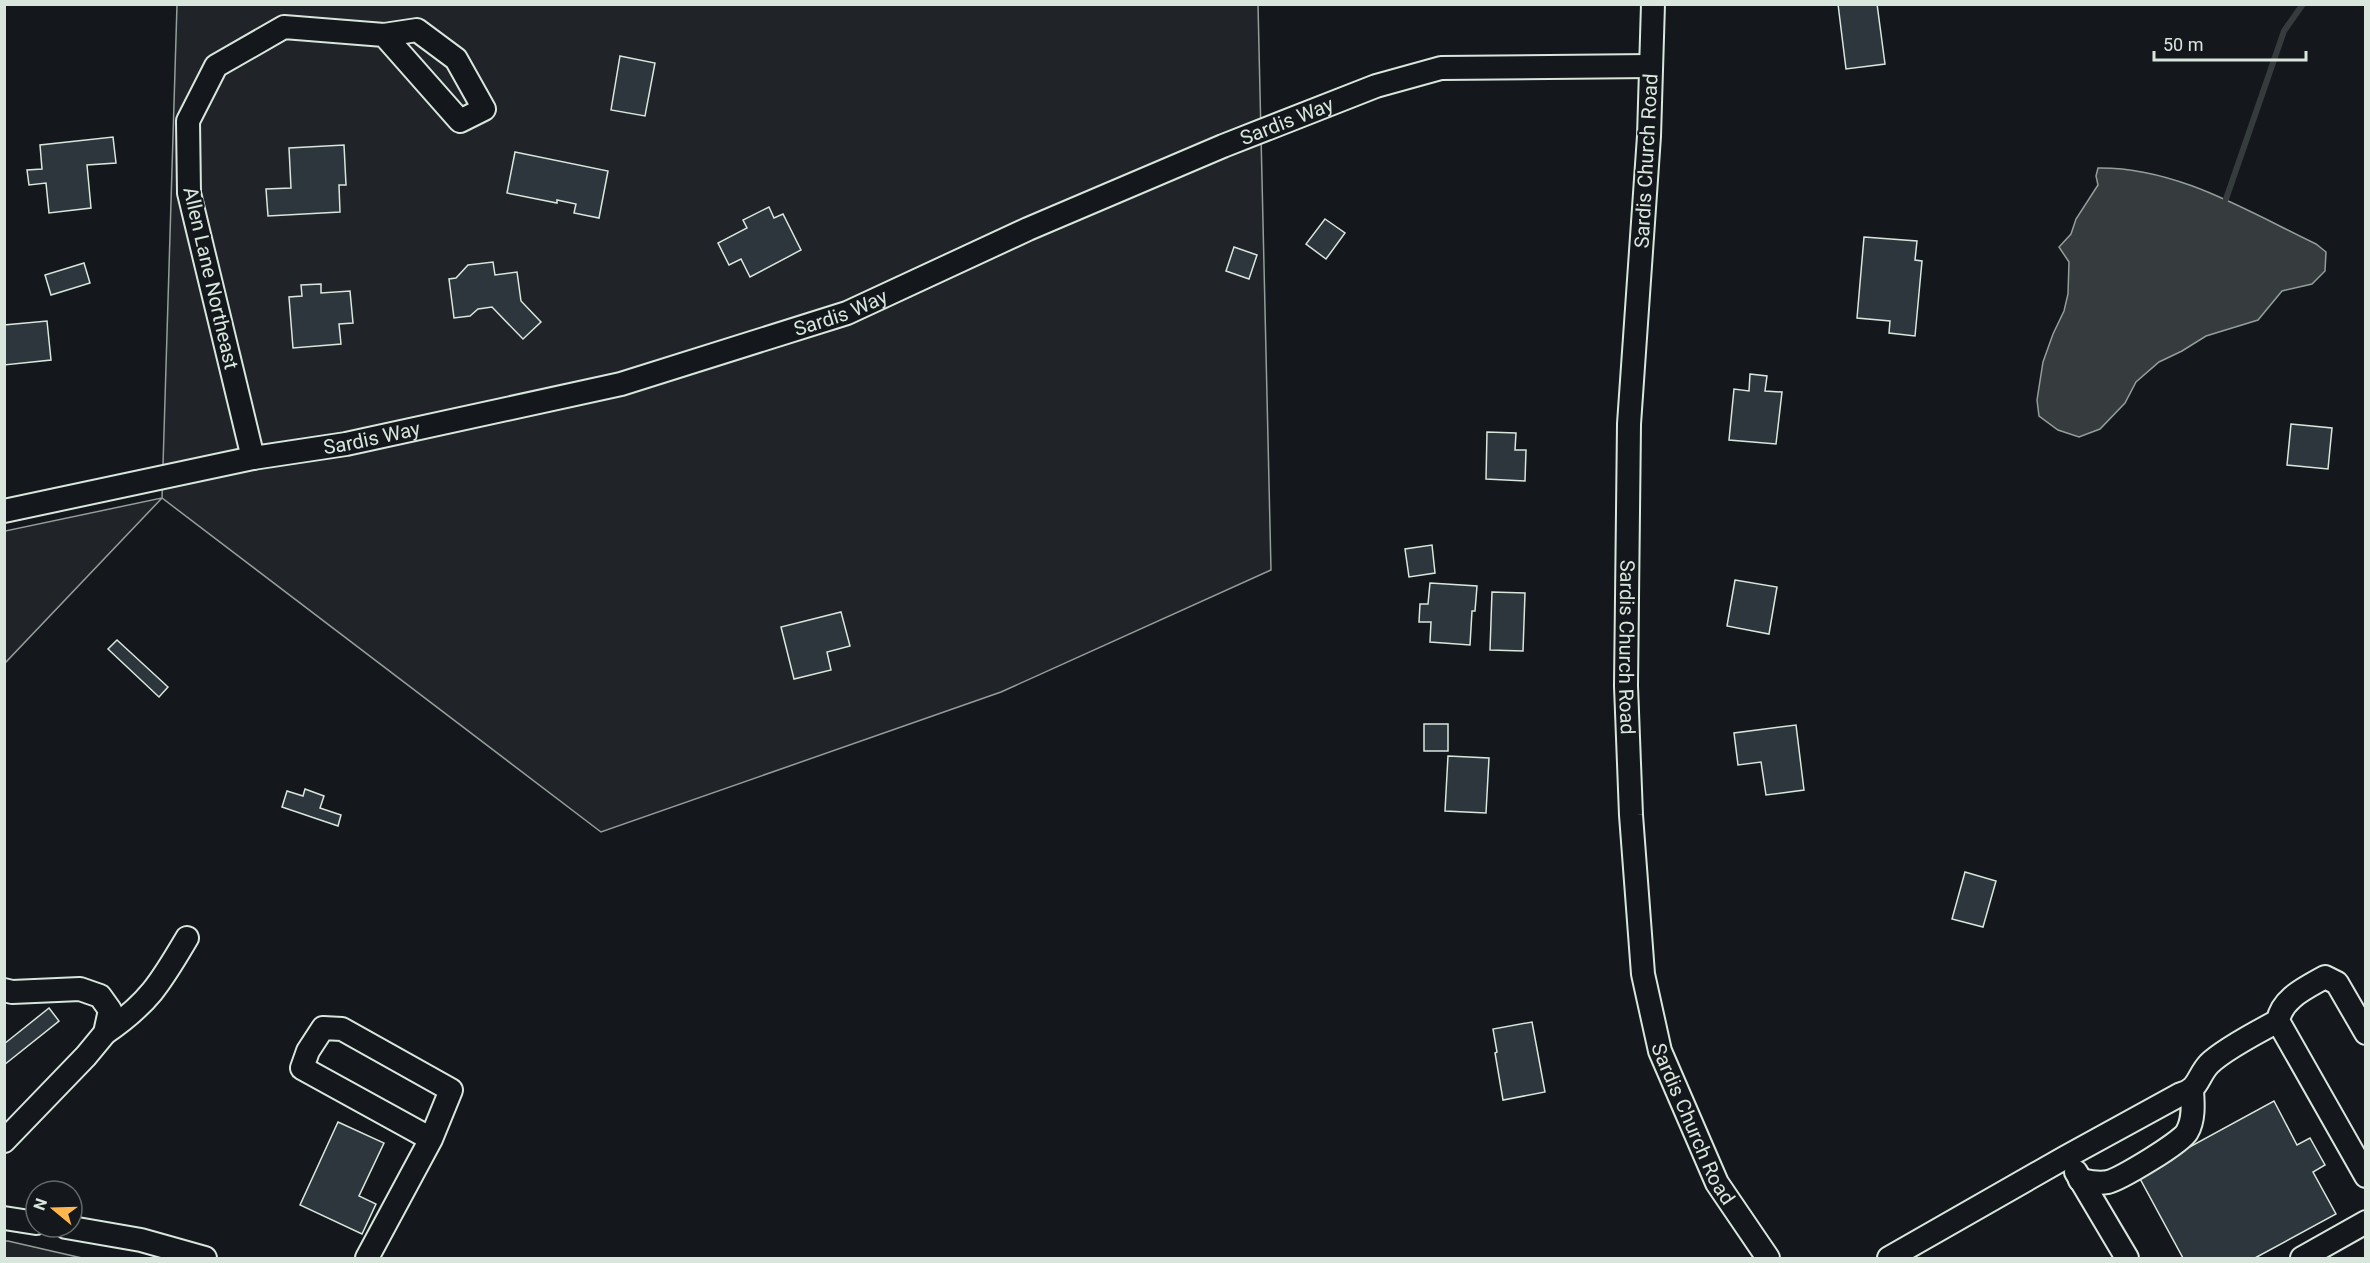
<svg xmlns="http://www.w3.org/2000/svg" width="2370" height="1263" viewBox="0 0 2370 1263" font-family="Roboto,sans-serif">
<rect width="100%" height="100%" fill="#14181c"/>
<g fill="#202428" stroke="#939e99" stroke-width="1.5">
<polygon points="177,5 1258,5 1271,570 1001,692 601,832 162,498 5,663 5,531 162,498"/>
<polygon points="4,1241 8,1241 82,1258 5,1258"/>
</g>
<path fill="#363b3e" stroke="#939e99" stroke-width="1.5" d="M2098 168C2177 167 2247 211 2316 244L2326 252 2325 271 2312 284 2282 291 2258 320 2206 336 2182 351 2159 362 2136 382 2125 403 2100 429 2079 437 2058 430 2039 416 2037 400 2043 362 2053 334 2064 311 2068 294 2069 262 2059 247 2071 234 2076 219 2098 185 2096 176Z"/>
<g fill="none" stroke-linecap="round" stroke-linejoin="round">
<polyline stroke="#363b3e" stroke-width="6" points="2226,199 2284,31 2303,4"/>
</g>
<g fill="#2c363c" stroke="#d8e6dc" stroke-width="1.5">
<polygon points="1838,4 1877,4 1885,64 1846,69"/>
<polygon points="620,56 655,63 645,116 611,110"/>
<polygon points="113,137 116,163 87,165 91,208 49,213 46,183 29,185 27,170 42,169 40,145"/>
<polygon points="344,145 346,185 339,185 340,212 268,216 266,189 291,188 289,148"/>
<polygon points="515,152 608,171 599,218 574,213 576,204 557,200 557,203 507,193"/>
<polygon points="769,207 774,218 783,214 801,250 750,277 741,259 729,265 718,243 747,228 743,220"/>
<polygon points="1325,219 1345,233 1326,259 1306,244"/>
<polygon points="1864,237 1917,241 1915,260 1922,261 1915,336 1889,333 1890,321 1857,318"/>
<polygon points="1234,247 1257,255 1249,279 1226,271"/>
<polygon points="493,262 495,275 517,272 521,301 541,322 523,339 492,307 478,309 470,316 454,318 449,279 456,278 468,265"/>
<polygon points="84,263 90,283 51,295 45,275"/>
<polygon points="321,284 321,293 350,291 353,323 339,324 341,344 293,348 289,297 302,296 301,285"/>
<polygon points="47,321 51,360 4,365 4,325"/>
<polygon points="1750,374 1767,376 1765,391 1782,392 1776,444 1729,440 1734,389 1749,391"/>
<polygon points="2291,424 2332,428 2328,469 2287,465"/>
<polygon points="1487,432 1516,433 1515,450 1526,450 1525,481 1486,479"/>
<polygon points="1432,545 1435,573 1409,577 1405,549"/>
<polygon points="1735,580 1777,587 1769,634 1727,626"/>
<polygon points="1430,583 1477,586 1475,611 1472,611 1470,645 1430,642 1431,622 1419,622 1420,604 1428,604"/>
<polygon points="1492,592 1525,593 1523,651 1490,650"/>
<polygon points="841,612 850,646 827,652 831,670 794,679 781,627"/>
<polygon points="117,640 168,687 159,697 108,649"/>
<rect x="1424" y="724" width="24" height="27"/>
<polygon points="1796,725 1804,790 1766,795 1761,762 1738,765 1734,733"/>
<polygon points="1448,756 1489,758 1486,813 1445,811"/>
<polygon points="305,789 324,796 320,808 341,815 338,826 282,807 287,791 303,796"/>
<polygon points="1965,872 1996,881 1983,927 1952,919"/>
<polygon points="49,1008 59,1021 4,1065 4,1044"/>
<polygon points="1532,1022 1545,1092 1503,1100 1495,1053 1497,1052 1493,1029"/>
<polygon points="2274,1101 2297,1145 2310,1138 2325,1165 2313,1172 2336,1214 2255,1258 2183,1258 2138,1175"/>
<polygon points="338,1122 384,1143 359,1196 376,1204 362,1234 300,1205"/>
</g>
<g fill="none" stroke-linecap="round" stroke-linejoin="round">
<defs>
<g id="minor">
<path id="s1" d="M1653 4 1649 136 1629 424 1626 686 1631 815 1643 974 1660 1051 1717 1183 1768 1258"/>
<polyline points="253,458 189,193 188,121 216,66 284,27 384,35 460,121 484,109 456,59 417,30 384,35"/>
<path id="s2" d="M4 511 253 458 346 444 621 384 847 313 1028 229 1223 146 1376 86 1441 68 1651 66"/>
<polyline points="4,990 12,992 80,989 100,996 110,1010 105,1033 86,1056 4,1141"/>
<path d="M105 1033C149 1003 161 982 187 938"/>
<path d="M2366 1033 2337 983 2325 977C2306 988 2282 998 2278 1021L2366 1176"/>
<polyline points="2076,1172 2127,1258"/>
<path d="M2080 1180C2090 1182 2098 1184 2108 1182 2120 1179 2181 1143 2187 1132 2194 1120 2193 1104 2192 1091"/>
<polyline points="4,1218 36,1223"/>
<polyline points="66,1227 141,1240 205,1258"/>
<polyline points="367,1258 431,1139 451,1090 342,1029 323,1028 308,1051 302,1068 431,1139"/>
<path d="M1889 1258 2066 1157 2181 1094C2199 1089 2197 1077 2209 1064 2223 1050 2259 1031 2278 1021"/>
<polyline points="2302,1258 2366,1222"/>
</g>
</defs>
<use href="#minor" stroke="#d8e6dc" stroke-width="26"/>
<use href="#minor" stroke="#14181c" stroke-width="22"/>
</g>
<g text-anchor="middle" stroke-width="4.5" stroke-linejoin="round" paint-order="stroke">
<g font-size="20" fill="#d8e6dc" stroke="#14181c">
<text dy="7" stroke="none"><textPath href="#s2" startOffset="1347">Sardis Way</textPath></text>
<text transform="translate(1646 161) rotate(-87)" y="7">Sardis Church Road</text>
<text transform="translate(211 278) rotate(77)" y="7">Allen Lane Northeast</text>
<text dy="7" stroke="none"><textPath href="#s2" startOffset="861">Sardis Way</textPath></text>
<text dy="7" stroke="none"><textPath href="#s2" startOffset="375">Sardis Way</textPath></text>
<text dy="7" stroke="none"><textPath href="#s1" startOffset="644">Sardis Church Road</textPath></text>
<text dy="7" stroke="none"><textPath href="#s1" startOffset="1130">Sardis Church Road</textPath></text>
</g>
</g>
<rect width="2370" height="1263" fill="none" stroke="#d8e6dc" stroke-width="12"/>
<g transform="translate(54 1209) rotate(289)"><circle r="28" fill="#14181c" stroke="#626a69" stroke-width="1.5"/>
<path d="M0-4.5L10 22L0 15L-10 22Z" fill="#ffb74d"/>
<text y="-9" font-size="16" font-weight="bold" text-anchor="middle" fill="#d8e6dc">N</text>
</g>
<path d="M2154 51v9h152v-9" fill="none" stroke="#d8e6dc" stroke-width="3"/>
<text x="2163" y="51" font-size="18" fill="#d8e6dc" stroke="#14181c" stroke-width="4.5" paint-order="stroke">50 m</text>
</svg>
